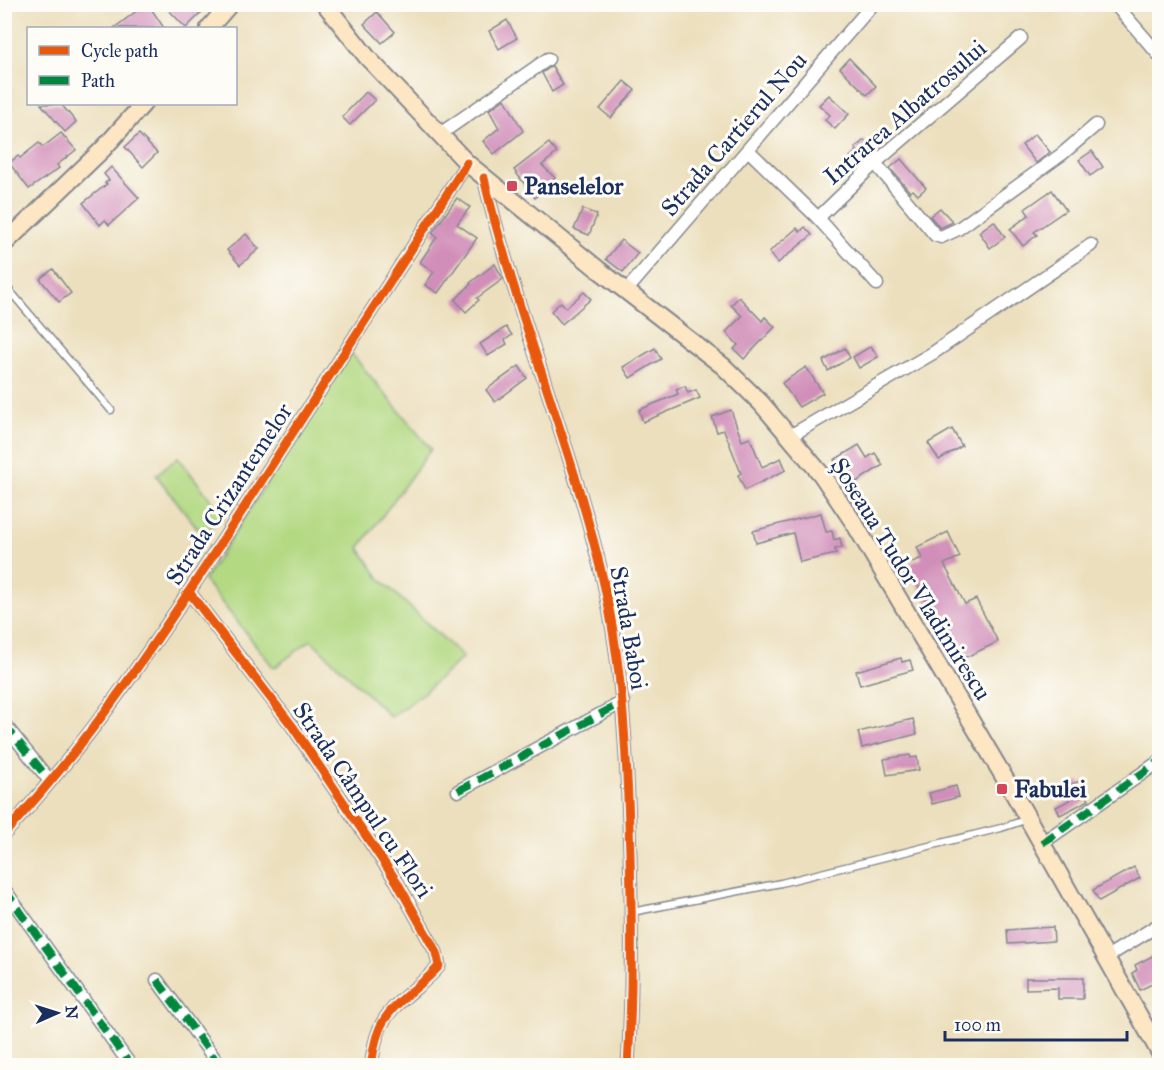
<svg xmlns="http://www.w3.org/2000/svg" width="1164" height="1070" viewBox="0 0 1164 1070" font-family="'IM FELL Great Primer',serif">
<rect width="100%" height="100%" fill="#fdfcf7"/>
<filter id="ink" filterUnits="userSpaceOnUse"><feTurbulence type="fractalNoise" baseFrequency=".0167" numOctaves="2"/><feDisplacementMap in="SourceGraphic" scale="12" xChannelSelector="R" yChannelSelector="G"/><feConvolveMatrix kernelMatrix="1 2 1 2 8 2 1 2 1" color-interpolation-filters="sRGB"/></filter>
<filter id="wash" filterUnits="userSpaceOnUse"><feTurbulence type="fractalNoise" baseFrequency=".008" numOctaves="4" result="noise"/><feDisplacementMap in="SourceGraphic" scale="24" xChannelSelector="R" yChannelSelector="G"/><feGaussianBlur stdDeviation="1.35" result="paint"/><feColorMatrix in="noise" values="0 0 0 0 0 0 0 0 0 0 0 0 0 0 0 0 0 1.4 0 .05"/><feComposite in="paint" operator="in"/></filter>
<g filter="url(#wash)">
<rect width="100%" height="100%" fill="#ecdfbd"/>
<g fill="#b4d983" stroke="#688470" stroke-width="1.5">
<polygon points="351,353 431,449 359,548 380,579 463,657 422,694 391,717 311,640 274,668 204,580"/>
<polygon points="178,457 224,517 202,534 156,475"/>
</g>
<g id="blocks">
<g fill="#d18eb9">
<polygon points="146,4 148,4 164,28 114,28"/>
<polygon points="163,4 210,4 186,28"/>
<polygon points="377,12 395,32 382,43 364,24"/>
<polygon points="507,20 517,38 499,49 489,31"/>
<polygon points="849,58 876,86 867,95 840,68"/>
<polygon points="552,66 563,85 552,92 542,73"/>
<polygon points="624,81 635,90 611,118 600,109"/>
<polygon points="366,92 375,100 350,125 342,117"/>
<polygon points="829,95 849,114 835,129 825,120 830,115 819,105"/>
<polygon points="505,99 523,131 494,154 483,141 499,128 489,110"/>
<polygon points="41,104 61,104 76,122 65,132"/>
<polygon points="61,133 76,150 57,165 59,168 29,189 9,163 18,156 20,158 39,143 43,147"/>
<polygon points="139,134 157,153 143,167 125,147"/>
<polygon points="1035,134 1050,152 1036,163 1022,145"/>
<polygon points="864,140 875,152 859,167 850,157 857,151 855,148"/>
<polygon points="549,143 557,153 542,165 555,178 535,198 514,170"/>
<polygon points="1092,151 1103,167 1090,176 1079,160"/>
<polygon points="901,159 926,188 918,195 913,190 910,192 890,168"/>
<polygon points="111,167 139,198 109,225 105,220 100,225 83,203 107,184 105,183 109,180 104,174"/>
<polygon points="1052,190 1066,210 1034,232 1037,235 1023,246 1010,229 1029,215 1025,209"/>
<polygon points="457,198 470,207 457,224 477,238 438,293 425,285 434,272 420,262 437,237 432,233"/>
<polygon points="940,208 953,222 940,228 930,216"/>
<polygon points="583,209 597,215 589,235 574,229"/>
<polygon points="994,221 1005,237 990,248 979,232"/>
<polygon points="805,227 812,235 778,263 769,252 797,228 800,232"/>
<polygon points="246,234 259,249 240,265 227,250"/>
<polygon points="621,240 638,253 623,272 606,259"/>
<polygon points="495,264 503,279 477,298 479,300 466,312 455,300 471,284 470,283"/>
<polygon points="53,269 71,293 59,302 40,279"/>
<polygon points="584,292 591,299 562,324 551,311 561,302 566,308"/>
<polygon points="739,297 762,321 765,317 775,327 744,359 734,349 738,345 726,332 742,316 731,305"/>
<polygon points="506,327 512,335 505,340 507,344 488,356 480,344"/>
<polygon points="871,346 878,357 859,368 853,357"/>
<polygon points="655,348 661,359 630,378 623,367"/>
<polygon points="845,348 850,358 828,371 823,361"/>
<polygon points="519,366 527,378 495,402 486,390"/>
<polygon points="806,367 823,393 799,407 782,383"/>
<polygon points="685,386 688,393 696,390 700,398 643,422 639,410 678,394 676,389"/>
<polygon points="731,410 742,441 750,438 762,467 781,458 786,470 745,490 738,475 741,473 724,430 717,432 712,417"/>
<polygon points="952,429 962,446 939,460 928,443"/>
<polygon points="859,445 867,458 875,453 883,465 850,486 834,460"/>
<polygon points="821,513 826,532 832,531 834,540 840,538 842,548 835,549 836,554 800,562 793,533 756,543 753,531"/>
<polygon points="948,532 960,557 944,564 965,604 976,599 998,642 960,660 957,652 948,656 941,642 945,641 935,619 914,578 907,581 901,567 922,558 917,547"/>
<polygon points="901,658 902,662 910,660 913,670 860,685 856,671"/>
<polygon points="913,719 917,734 862,748 858,732"/>
<polygon points="910,755 911,758 917,757 919,770 887,775 884,759"/>
<polygon points="1079,781 1089,800 1060,815 1056,807 1070,800 1064,789"/>
<polygon points="956,786 959,797 932,804 929,793"/>
<polygon points="1134,867 1140,878 1099,901 1093,890"/>
<polygon points="1053,927 1054,941 1008,944 1007,930"/>
<polygon points="1160,952 1160,980 1140,990 1132,973 1137,970 1135,965"/>
<polygon points="1026,978 1083,978 1083,999 1058,999 1058,988 1026,989"/>
</g>
</g>
</g>
<g filter="url(#ink)">
<use href="#blocks" fill-opacity="0" stroke="#84878e" stroke-width="1.5"/>
<g fill="none" stroke-linecap="round" stroke-linejoin="round">
<defs>
<g id="service">
<polyline points="4,284 111,410"/>
<polyline points="632,912 781,883 1001,828 1028,819"/>
</g>
<g id="minor">
<polyline points="1115,4 1160,56"/>
<polyline points="440,134 548,59"/>
<polyline points="748,150 818,218 877,284"/>
<polyline points="875,163 935,235 941,237 958,229 1062,154 1096,125"/>
<path d="M484 178C515 311 569 438 601 571 621 654 626 739 629 824 632 905 633 985 628 1066"/>
<polyline points="818,218 875,163 1021,38"/>
<polyline points="626,291 873,4"/>
<polyline points="790,436 933,353 1091,245"/>
<path d="M189 592 293 727 397 882 436 952 439 966C420 989 388 1003 378 1033 374 1043 373 1055 371 1066"/>
<polyline points="4,724 50,781"/>
<polyline points="458,791 623,702"/>
<path d="M4 834C100 731 177 611 253 494 324 384 396 274 467 163"/>
<polyline points="1042,843 1160,761"/>
<polyline points="4,889 131,1066"/>
<polyline points="1105,958 1160,924"/>
<polyline points="157,980 220,1066"/>
</g>
<g id="secondary">
<polyline points="325,4 367,57 467,163 599,270 723,366 761,403 821,474 854,523 1014,794 1160,1053"/>
<polyline points="209,28 230,4"/>
<polyline points="4,244 103,149 143,104"/>
</g>
</defs>
<use href="#service" stroke="#84878e" stroke-width="9"/>
<use href="#minor" stroke="#84878e" stroke-width="15"/>
<use href="#secondary" stroke="#84878e" stroke-width="20"/>
<use href="#service" stroke="#fff" stroke-width="6"/>
<use href="#minor" stroke="#fff" stroke-width="12"/>
<use href="#secondary" stroke="#fce6c4" stroke-width="16"/>
<g stroke="#00873e" stroke-width="8" stroke-dasharray="15 8" stroke-linecap="butt">
<polyline points="4,724 50,781"/>
<polyline points="458,791 623,702"/>
<polyline points="1042,843 1160,761"/>
<polyline points="4,889 131,1066"/>
<polyline points="157,980 220,1066"/>
</g>
<defs>
<g id="cycleway">
<path d="M484 178C515 311 569 438 601 571 621 654 626 739 629 824 632 905 633 985 628 1066"/>
<path d="M189 592 293 727 397 882 436 952 439 966C420 989 388 1003 378 1033 374 1043 373 1055 371 1066"/>
<path d="M4 834C100 731 177 611 253 494 324 384 396 274 467 163"/>
</g>
</defs>
<use href="#cycleway" stroke="#fdfcf7" stroke-width="13"/>
<use href="#cycleway" stroke="#e8590c" stroke-width="9"/>
</g>
</g>
<g fill="#d1495b" stroke="#fdfcf7" stroke-width="2">
<rect x="506" y="180" width="12" height="12" rx="3"/>
<rect x="996" y="783" width="12" height="12" rx="3"/>
</g>
<g text-anchor="middle" stroke-width="6" stroke-linejoin="round" paint-order="stroke">
<g font-size="24" fill="#1b2f5e" stroke="#fdfcf7">
<text transform="translate(905 112) rotate(-41)" y="8">Intrarea Albatrosului</text>
<text transform="translate(734 134) rotate(-49)" y="8">Strada Cartierul Nou</text>
<text transform="translate(229 494) rotate(-57)" y="8">Strada Crizantemelor</text>
<text transform="translate(911 579) rotate(58)" y="8">Șoseaua Tudor Vladimirescu</text>
<text transform="translate(629 628) rotate(80)" y="8">Strada Baboi</text>
<text transform="translate(363 800) rotate(56)" y="8">Strada Câmpul cu Flori</text>
</g>
<g font-size="24" font-weight="bold" fill="#1b2f5e" stroke="#fdfcf7" text-anchor="start">
<text x="524" y="194">Panselelor</text>
<text x="1014" y="797">Fabulei</text>
</g>
</g>
<rect width="1164" height="1070" fill="none" stroke="#fdfcf7" stroke-width="24"/>
<rect x="27" y="27" width="210" height="78" fill="#fdfcf7" stroke="#a3aaba" stroke-width="1.5"/>
<rect x="39" y="46" width="30" height="9" fill="#e8590c" stroke="#a3aaba" stroke-width="1.5"/>
<text x="81" y="57" font-size="18" fill="#1b2f5e">Cycle path</text>
<rect x="39" y="76" width="30" height="9" fill="#00873e" stroke="#a3aaba" stroke-width="1.5"/>
<text x="81" y="87" font-size="18" fill="#1b2f5e">Path</text>
<g transform="translate(57 1013) rotate(87)" stroke="#fdfcf7" stroke-width="4.5" paint-order="stroke">
<path d="M0-4.5L10 22L0 15L-10 22Z" fill="#1b2f5e"/>
<text y="-9" font-size="16" font-weight="bold" text-anchor="middle" fill="#1b2f5e">N</text>
</g>
<path d="M945 1031v9h182v-9" fill="none" stroke="#1b2f5e" stroke-width="3"/>
<text x="954" y="1031" font-size="18" fill="#1b2f5e" stroke="#fdfcf7" stroke-width="4.5" paint-order="stroke">100 m</text>
</svg>
